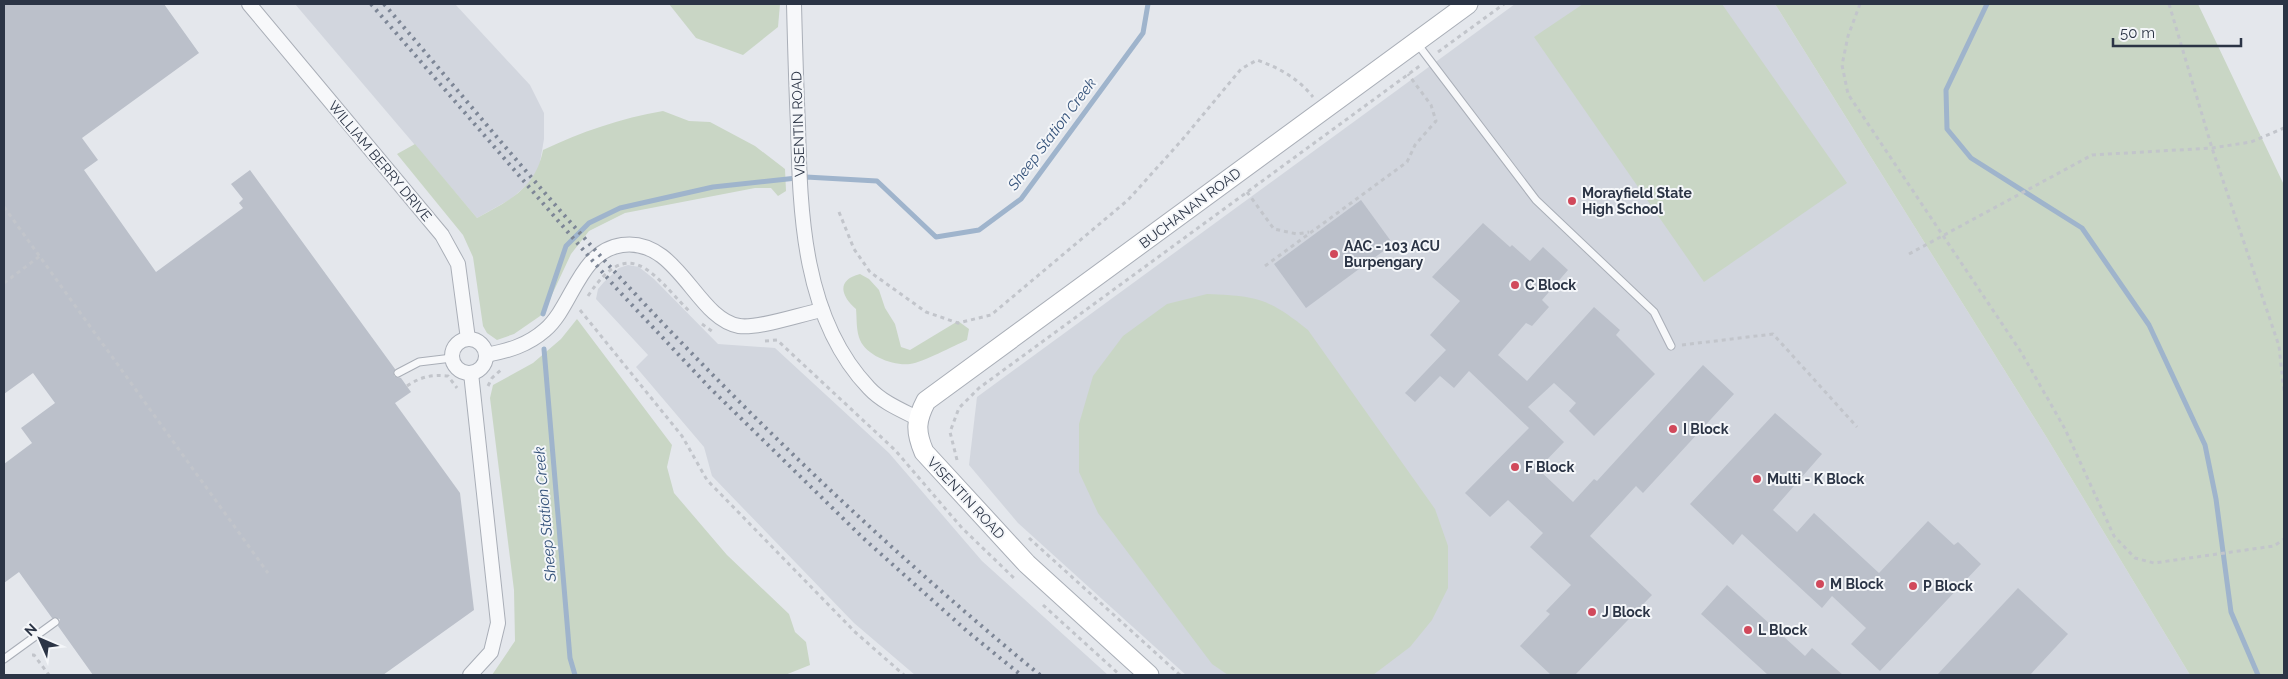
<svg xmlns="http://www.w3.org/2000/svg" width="2288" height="679" viewBox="0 0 2288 679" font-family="Raleway,sans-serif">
<rect width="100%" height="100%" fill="#e4e7ec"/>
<g fill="#d2d6de">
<polygon points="295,4 455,4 530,85 544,113 544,139 539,168 529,183 511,199 477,218"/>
<polygon points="1515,4 1775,4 2047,438 2190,675 1186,675 1018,523 969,465 977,397"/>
<polygon points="628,265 639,267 654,279 718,344 775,348 889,453 982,561 1108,675 915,675 854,623 712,476 704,447 636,367 648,355 596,299 598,289 604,282 619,268"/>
</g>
<g fill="#c9d6c5">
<polygon points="669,4 780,4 778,27 743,55 696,38"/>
<polygon points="1583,4 1722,4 1847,183 1704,282 1534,37"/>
<polygon points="1775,4 2198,4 2284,185 2284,675 2190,675 2047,438"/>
<path d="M663 111 689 121 710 122 755 146 785 169 786 191 778 196 771 188H755L625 213 589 231 571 254 543 314 514 334 497 340 487 333 483 326 473 257 463 235 397 154 415 144 477 218C509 201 536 188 543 150 581 132 621 118 663 111Z"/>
<path d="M860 274 869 279 879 290 885 308 895 324 901 347 910 350 958 321 969 329 967 340C953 346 924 362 910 364 893 366 867 356 860 340 856 330 857 320 856 309 841 296 836 280 860 274Z"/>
<path d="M1207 294C1257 296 1268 298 1308 330L1435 509 1448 546V588L1432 620 1410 647 1373 675H1228L1212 664 1098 513 1079 472V424L1093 376 1123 336 1167 304Z"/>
<polygon points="577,319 672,445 667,467 674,493 727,555 789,614 795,632 806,642 810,665 785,675 492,675 515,641 514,590 490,398 493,385 533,363 561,339"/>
</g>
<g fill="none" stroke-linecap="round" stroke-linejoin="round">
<g stroke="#9fb4cc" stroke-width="5">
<polyline points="1987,4 1946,90 1947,129 1971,158 2082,228 2149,325 2205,445 2216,499 2231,612 2258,675"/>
<polyline points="543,314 566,246 589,223 620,208 713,187 806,177 877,181 936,237 979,230 1021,199 1143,33 1148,4"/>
<polyline points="544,349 570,658 575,675"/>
</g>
</g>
<g fill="#bbc0ca">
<polygon points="4,4 164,4 199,53 82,138 98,160 84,170 156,272 243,208 239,203 243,199 231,184 250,170 395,369 394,376 401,378 411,392 395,403 460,493 474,610 383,675 93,675 58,626 60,619 52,618 19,572 4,583 4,464 32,443 21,428 55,403 33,373 4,394"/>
<polygon points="1361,200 1393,244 1306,308 1274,264"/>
<polygon points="1483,223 1510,247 1512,245 1530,261 1543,247 1568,270 1542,300 1549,307 1532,326 1526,323 1498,355 1527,381 1594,307 1620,330 1616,335 1655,374 1594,436 1569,411 1576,403 1554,383 1528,407 1564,442 1538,469 1573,502 1594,479 1597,481 1703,365 1734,394 1643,493 1636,486 1590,536 1652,595 1575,675 1551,675 1520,646 1550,614 1546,611 1571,585 1530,547 1543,533 1508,500 1490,517 1465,493 1529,428 1469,371 1454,388 1440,376 1415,402 1405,393 1446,350 1430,335 1460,301 1432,277"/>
<polygon points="1775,413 1822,454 1773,510 1797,532 1814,513 1879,573 1928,521 1954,545 1958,542 1981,564 1880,671 1851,644 1866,628 1832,596 1822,608 1742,534 1733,545 1690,504"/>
<polygon points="1727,585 1805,656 1812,648 1843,675 1768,675 1701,614"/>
<polygon points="2018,588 2068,634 2030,675 1937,675"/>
</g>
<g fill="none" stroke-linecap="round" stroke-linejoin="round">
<defs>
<g id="lane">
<polyline points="1416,42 1536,200 1654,312 1671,346"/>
<polyline points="398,373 419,362 452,358"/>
<polyline points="4,659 55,622"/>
</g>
<g id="street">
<polyline points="249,4 442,235 458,264 468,339"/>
<path d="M794 4C795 44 796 84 798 125 800 214 803 319 869 388 882 402 901 410 917 418"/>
<circle cx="469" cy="356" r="17"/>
<path d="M486 355C508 351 528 345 545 330 573 306 579 251 622 245 678 237 696 319 739 326 758 329 801 314 822 310"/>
<polyline points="470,675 491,652 498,623 471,373"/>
</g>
<path id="secondary" d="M1149 675 1027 564 924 452C915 431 916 420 926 401L1468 4"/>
</defs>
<use href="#lane" stroke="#a9aeb7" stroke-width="9"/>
<use href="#street" stroke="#a9aeb7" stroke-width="16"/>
<use href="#secondary" stroke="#a9aeb7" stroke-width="21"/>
<g stroke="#c2c5cb" stroke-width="3" stroke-dasharray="4 4" stroke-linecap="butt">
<polyline points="1860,4 1848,36 1842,65 1848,94 2021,352 2065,429 2114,536 2135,558 2154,563 2274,546 2284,539"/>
<polyline points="2169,4 2212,148 2279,346 2284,392"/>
<polyline points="1438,52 1504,4"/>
<polyline points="1247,192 1274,229 1297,234 1309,232"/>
<polyline points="4,207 268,573"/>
<path d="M839 212 854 249 870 272 926 312 958 323 991 315 1128 200 1182 140 1241 69 1257 60C1279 68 1298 78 1313 97"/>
<polyline points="1909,254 2092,155 2212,148 2251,142 2284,128"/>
<polyline points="1265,266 1407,162 1415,145 1436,121 1431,105 1408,74"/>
<polyline points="4,283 40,256"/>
<path d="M588 296C629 234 651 272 689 311"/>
<polyline points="580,310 682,436 707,480 855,632 904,675"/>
<polyline points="702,324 713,332"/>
<polyline points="765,341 777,340 895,450 962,528 1016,580"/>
<polyline points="1682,345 1773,334 1857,427"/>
<path d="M407 386C420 377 432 374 448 376L457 388"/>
<polyline points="488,386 492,378 503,368"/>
<polyline points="957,460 950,432 959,408 979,388 1421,65"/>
<polyline points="1029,538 1180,675"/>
<polyline points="1043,605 1120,675"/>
<polyline points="32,655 34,655 49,675"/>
</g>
<use href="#lane" stroke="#f7f8fa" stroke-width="7"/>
<use href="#street" stroke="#f7f8fa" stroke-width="14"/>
<use href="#secondary" stroke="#fff" stroke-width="19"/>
<g stroke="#7d8696" stroke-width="4" stroke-dasharray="2.5 5" stroke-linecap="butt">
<polyline points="371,4 617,289 709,387 863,538 968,632 1021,675"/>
<path d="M384 4C464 97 542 193 625 283 755 423 893 554 1040 675"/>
</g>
</g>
<g fill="#d1495b" stroke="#f4f6f9" stroke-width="2">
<circle cx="1572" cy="201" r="5"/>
<circle cx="1334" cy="254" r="5"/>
<circle cx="1515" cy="285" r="5"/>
<circle cx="1673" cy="429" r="5"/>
<circle cx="1515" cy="467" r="5"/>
<circle cx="1757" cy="479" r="5"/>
<circle cx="1820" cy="584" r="5"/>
<circle cx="1913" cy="586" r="5"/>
<circle cx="1592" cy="612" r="5"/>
<circle cx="1748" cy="630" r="5"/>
</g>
<g text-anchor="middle" stroke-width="4" stroke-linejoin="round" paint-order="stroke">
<g font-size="14" fill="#2b3445" stroke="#f4f6f9">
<text transform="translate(798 124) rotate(-92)" y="5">VISENTIN ROAD</text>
<text transform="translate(380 161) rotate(50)" y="5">WILLIAM BERRY DRIVE</text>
<text transform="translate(1190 208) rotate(-37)" y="5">BUCHANAN ROAD</text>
<text transform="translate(966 498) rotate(47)" y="5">VISENTIN ROAD</text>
</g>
<g font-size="14" font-weight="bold" fill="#2b3445" stroke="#f4f6f9" text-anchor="start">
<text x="1582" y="198">Morayfield State<tspan x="1582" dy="16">High School</tspan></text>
<text x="1344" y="251">AAC - 103 ACU<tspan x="1344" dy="16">Burpengary</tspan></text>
<text x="1525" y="290">C Block</text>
<text x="1683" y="434">I Block</text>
<text x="1525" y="472">F Block</text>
<text x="1767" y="484">Multi - K Block</text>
<text x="1830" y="589">M Block</text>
<text x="1923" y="591">P Block</text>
<text x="1602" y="617">J Block</text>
<text x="1758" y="635">L Block</text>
</g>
<g font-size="15" font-style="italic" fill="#34527a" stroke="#f4f6f9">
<text transform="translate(1052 134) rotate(-53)" y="5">Sheep Station Creek</text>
<text transform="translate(545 514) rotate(-95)" y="5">Sheep Station Creek</text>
</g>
</g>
<rect width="2288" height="679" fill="none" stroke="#2b3445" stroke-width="10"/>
<g transform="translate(40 639) rotate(315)" stroke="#f4f6f9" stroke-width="4" paint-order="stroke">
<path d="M0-4L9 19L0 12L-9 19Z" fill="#2b3445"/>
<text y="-8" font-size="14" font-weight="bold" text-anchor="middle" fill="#2b3445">N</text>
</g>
<path d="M2113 38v8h128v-8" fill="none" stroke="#2b3445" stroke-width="2.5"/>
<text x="2120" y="38" font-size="15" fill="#2b3445" stroke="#f4f6f9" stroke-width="4" paint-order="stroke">50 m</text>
</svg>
